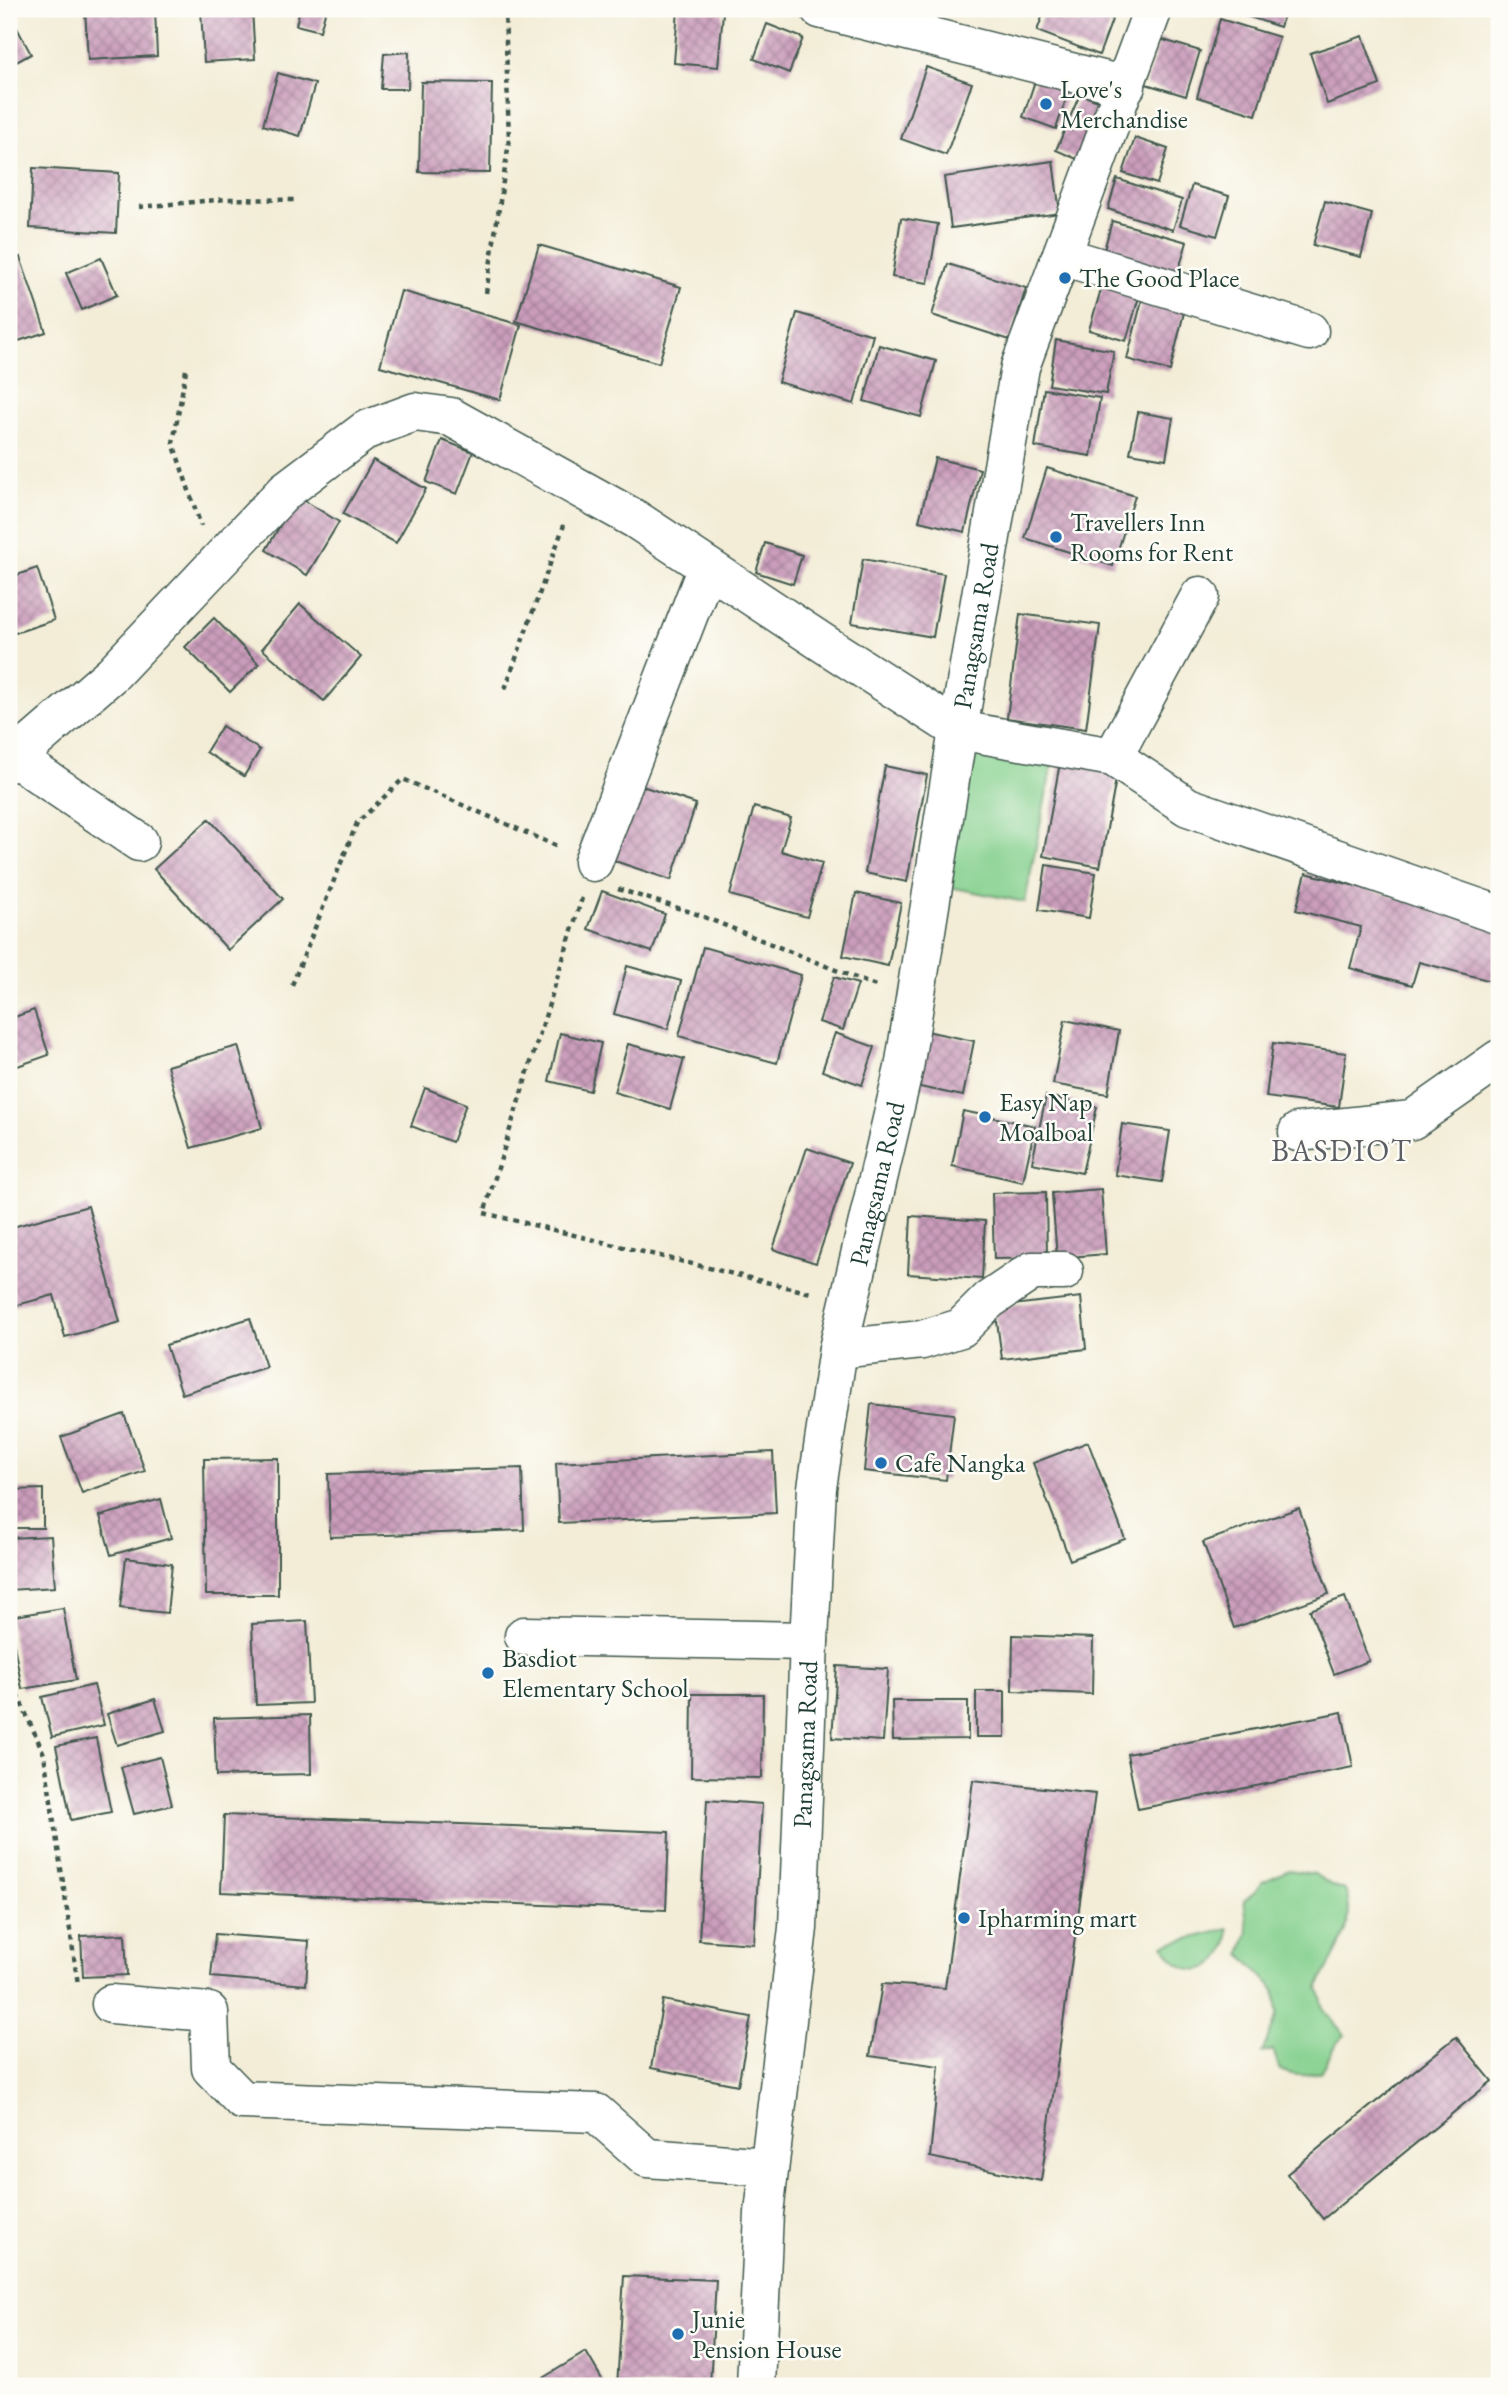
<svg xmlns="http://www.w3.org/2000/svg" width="1508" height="2395" viewBox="0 0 1508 2395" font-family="'EB Garamond',serif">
<defs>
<pattern id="building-cross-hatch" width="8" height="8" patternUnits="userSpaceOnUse" patternTransform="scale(1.75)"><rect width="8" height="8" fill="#cb9dbc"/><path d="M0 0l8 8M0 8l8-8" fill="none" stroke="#a4819a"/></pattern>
</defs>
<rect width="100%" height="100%" fill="#fdfcf7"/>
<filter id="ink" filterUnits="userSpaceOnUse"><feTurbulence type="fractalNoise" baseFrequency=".0143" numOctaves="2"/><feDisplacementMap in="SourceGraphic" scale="14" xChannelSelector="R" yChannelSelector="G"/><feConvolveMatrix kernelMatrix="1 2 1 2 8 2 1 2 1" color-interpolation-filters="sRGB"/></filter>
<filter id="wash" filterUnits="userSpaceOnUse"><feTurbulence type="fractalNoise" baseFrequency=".00686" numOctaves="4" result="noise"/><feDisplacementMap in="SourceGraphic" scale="28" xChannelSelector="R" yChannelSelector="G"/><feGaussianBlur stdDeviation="1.57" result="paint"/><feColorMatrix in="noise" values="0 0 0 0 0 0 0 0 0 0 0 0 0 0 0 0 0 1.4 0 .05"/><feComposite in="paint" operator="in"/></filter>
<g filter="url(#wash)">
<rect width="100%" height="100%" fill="#f3edd7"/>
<g fill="#85d08e" stroke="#528661" stroke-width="2">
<polygon points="968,737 1054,755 1025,902 939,885"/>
<path d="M1289 1870 1314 1874 1333 1886 1345 1890C1359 1927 1333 1954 1318 1987L1325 2012 1345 2035C1330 2047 1332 2056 1321 2072 1305 2076 1296 2077 1280 2070L1273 2050 1262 2053 1278 2014 1275 1990 1241 1954 1248 1931 1244 1900 1255 1892 1262 1882Z"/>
<path d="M1228 1929C1230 1973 1182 1985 1164 1945Z"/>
</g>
<g id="blocks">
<g fill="url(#building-cross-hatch)">
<polygon points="85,9 155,9 157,56 88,60"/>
<polygon points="201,9 252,9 255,59 204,62"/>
<polygon points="300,9 326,9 320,31 296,25"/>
<polygon points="678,9 723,13 718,67 674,63"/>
<polygon points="1045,9 1116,9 1099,55 1037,31"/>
<polygon points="1225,9 1286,9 1280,27"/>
<polygon points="9,13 31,54 9,66"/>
<polygon points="1220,19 1279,37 1256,115 1197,97"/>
<polygon points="767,24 803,38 789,73 754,59"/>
<polygon points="1363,36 1380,85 1327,104 1310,53"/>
<polygon points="1160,39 1200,51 1186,96 1146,84"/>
<polygon points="409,52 408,89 381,89 384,54"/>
<polygon points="926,67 972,83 946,155 901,139"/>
<polygon points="278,73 315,84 300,136 263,125"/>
<polygon points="1036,78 1069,90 1056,129 1023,117"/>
<polygon points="421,82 492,83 490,173 419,172"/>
<polygon points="1080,94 1103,103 1079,160 1056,150"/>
<polygon points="1135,138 1168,149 1157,184 1123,173"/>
<polygon points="1053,161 1060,213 951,228 944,177"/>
<polygon points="33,168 119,173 116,233 30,228"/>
<polygon points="1117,179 1182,200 1173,230 1108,209"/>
<polygon points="1192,185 1229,196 1217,236 1180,225"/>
<polygon points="1325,201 1372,214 1361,257 1313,245"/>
<polygon points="901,218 938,224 928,283 892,277"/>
<polygon points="1112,221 1187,242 1175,283 1101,261"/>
<polygon points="539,245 681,287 659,363 516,321"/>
<polygon points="20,257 46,332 9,344 9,261"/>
<polygon points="101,258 117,295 82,310 66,273"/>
<polygon points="948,264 1026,288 1010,340 932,315"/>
<polygon points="1102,286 1139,297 1126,341 1089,330"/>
<polygon points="401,291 521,325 500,400 380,366"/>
<polygon points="1143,296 1185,308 1170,371 1127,359"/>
<polygon points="797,313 873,335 854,404 778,382"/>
<polygon points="1056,340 1114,351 1106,394 1049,385"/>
<polygon points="879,345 936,361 921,417 864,401"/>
<polygon points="1044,389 1100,398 1091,456 1035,447"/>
<polygon points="1138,412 1173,418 1166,459 1130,453"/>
<polygon points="442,440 473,452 457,494 426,482"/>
<polygon points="935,458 980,469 965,532 919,521"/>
<polygon points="373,460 426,489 396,543 343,514"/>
<polygon points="1047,468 1135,496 1113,566 1025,538"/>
<polygon points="297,496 339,522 307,575 266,550"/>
<polygon points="765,543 802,555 793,584 756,572"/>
<polygon points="863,559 944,574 933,637 852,623"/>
<polygon points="37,568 54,620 9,635 9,578"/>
<polygon points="300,604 361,657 324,701 262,649"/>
<polygon points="1020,614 1100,625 1086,729 1007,718"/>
<polygon points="214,618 259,664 230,692 185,647"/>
<polygon points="222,726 260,750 244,776 206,752"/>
<polygon points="1061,757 1118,768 1100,867 1043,856"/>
<polygon points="885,766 927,775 907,882 865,873"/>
<polygon points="630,782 696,804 671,880 606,858"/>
<polygon points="754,807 791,818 781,851 822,863 807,917 730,895"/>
<polygon points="209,819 283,899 228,950 154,869"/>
<polygon points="1046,865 1096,873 1089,918 1039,910"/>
<polygon points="1306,873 1499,924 1499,983 1419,962 1412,985 1350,968 1361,927 1296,910"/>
<polygon points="602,891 665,914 652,952 588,929"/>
<polygon points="856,893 901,903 888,966 843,956"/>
<polygon points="703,947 801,975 777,1063 679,1036"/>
<polygon points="627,966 681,981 668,1029 614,1014"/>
<polygon points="834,977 858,984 843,1030 819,1022"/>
<polygon points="34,1010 49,1055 9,1069 9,1019"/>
<polygon points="1065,1020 1119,1031 1108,1094 1053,1084"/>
<polygon points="926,1031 974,1041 963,1096 915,1086"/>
<polygon points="560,1033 601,1043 590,1091 549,1081"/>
<polygon points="835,1033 875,1047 862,1085 822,1071"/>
<polygon points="1273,1043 1346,1053 1339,1107 1266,1097"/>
<polygon points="628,1044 684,1059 670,1109 614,1092"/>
<polygon points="238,1046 262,1128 191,1148 167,1066"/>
<polygon points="425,1088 466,1104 452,1142 411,1126"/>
<polygon points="1046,1096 1097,1107 1082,1173 1032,1163"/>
<polygon points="963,1111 1035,1126 1023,1182 952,1166"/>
<polygon points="1122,1124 1170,1131 1162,1182 1115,1175"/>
<polygon points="807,1148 850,1163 816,1263 773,1249"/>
<polygon points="1101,1189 1106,1254 1057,1258 1052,1193"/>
<polygon points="1046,1192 1047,1258 994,1259 992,1193"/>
<polygon points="88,1206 120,1322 65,1337 54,1295 10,1307 9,1228"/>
<polygon points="911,1216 985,1221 982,1279 908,1274"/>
<polygon points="1081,1297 1086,1349 1002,1359 995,1307"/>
<polygon points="250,1318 266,1367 182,1394 166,1345"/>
<polygon points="871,1404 954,1414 946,1480 864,1471"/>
<polygon points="124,1414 145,1471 82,1493 61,1437"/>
<polygon points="1088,1442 1125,1539 1070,1560 1033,1463"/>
<polygon points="773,1452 776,1513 559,1523 556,1463"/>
<polygon points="278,1458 278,1595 206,1595 204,1459"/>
<polygon points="522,1468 524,1530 330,1537 328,1474"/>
<polygon points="43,1489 43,1528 9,1528 9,1490"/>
<polygon points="161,1499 171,1538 111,1555 100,1516"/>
<polygon points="1299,1508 1329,1594 1234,1628 1203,1542"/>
<polygon points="51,1536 55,1587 9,1590 9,1538"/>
<polygon points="126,1558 172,1564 167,1613 120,1608"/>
<polygon points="1345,1597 1369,1661 1334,1674 1310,1610"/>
<polygon points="63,1608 76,1680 22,1689 9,1617"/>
<polygon points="307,1621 311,1703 256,1705 252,1624"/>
<polygon points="1013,1635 1093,1638 1092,1694 1012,1691"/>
<polygon points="837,1666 888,1669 883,1741 832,1738"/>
<polygon points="94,1685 104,1725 52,1737 42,1697"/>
<rect x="976" y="1691" width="29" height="46"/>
<polygon points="692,1694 763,1694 762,1778 691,1777"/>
<polygon points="155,1699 165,1731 117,1745 107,1714"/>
<polygon points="892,1701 968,1701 968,1739 893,1740"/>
<polygon points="1342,1712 1353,1767 1138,1809 1127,1754"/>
<polygon points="310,1715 311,1774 216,1776 214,1718"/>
<polygon points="96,1738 111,1812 71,1820 56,1746"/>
<polygon points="160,1757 172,1805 134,1814 121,1767"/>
<polygon points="973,1780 1095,1794 1041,2181 930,2157 939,2066 870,2056 882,1984 945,1988"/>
<polygon points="707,1800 762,1804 754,1944 699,1940"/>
<polygon points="224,1815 669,1832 666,1910 221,1892"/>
<polygon points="125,1934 127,1975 83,1977 81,1936"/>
<polygon points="215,1934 309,1941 306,1985 211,1977"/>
<polygon points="663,2000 751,2017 738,2085 651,2068"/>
<polygon points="1456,2037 1492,2081 1323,2219 1287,2174"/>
<polygon points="624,2276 716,2280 710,2386 617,2386"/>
<polygon points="586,2352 606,2386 545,2386 541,2379"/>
</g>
</g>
</g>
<g filter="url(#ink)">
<use href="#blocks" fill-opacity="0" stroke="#3f574c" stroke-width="2"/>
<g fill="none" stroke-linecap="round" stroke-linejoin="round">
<defs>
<g id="minor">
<polyline points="820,9 1126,86"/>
<polyline points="1062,256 1309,331"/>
<polyline points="9,744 15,758 139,842"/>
<polyline points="1113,757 1200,596"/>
<polyline points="9,763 113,673 285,491 366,430 415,412 451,417 635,519 826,645 958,730 1113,757 1188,807 1499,915"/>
<polyline points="593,862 707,567"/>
<polyline points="1298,1132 1412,1120 1499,1059"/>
<polyline points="838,1349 922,1340 961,1328 989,1300 1032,1271 1064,1271"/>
<polyline points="524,1636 809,1641"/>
<polyline points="111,2004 209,2012 211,2068 242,2100 596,2113 647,2158 769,2167"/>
<path id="s1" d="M756 2386 764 2213 798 1928 809 1641 817 1488 838 1349 904 1068 958 730 1020 367 1153 9"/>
</g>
</defs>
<use href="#minor" stroke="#3f574c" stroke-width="41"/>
<g stroke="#3f574c" stroke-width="4.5" stroke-dasharray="5 5" stroke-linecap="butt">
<polyline points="139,207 227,199 296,200"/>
<polyline points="486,293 509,142 505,9"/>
<polyline points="186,370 173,443 201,526"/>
<polyline points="505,689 564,525"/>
<polyline points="618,889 694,913 878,987"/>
<polyline points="582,898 484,1213 811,1293"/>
<polyline points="292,985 357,823 403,779 559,847"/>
<polyline points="9,1676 44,1754 78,1984"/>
</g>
<use href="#minor" stroke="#fff" stroke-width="38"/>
</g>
</g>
<g fill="#1f6fb2" stroke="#fdfcf7" stroke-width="2.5">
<circle cx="1046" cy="104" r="7"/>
<circle cx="1065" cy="278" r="7"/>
<circle cx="1056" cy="537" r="7"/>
<circle cx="985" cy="1117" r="7"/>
<circle cx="881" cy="1463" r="7"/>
<circle cx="488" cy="1673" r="7"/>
<circle cx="964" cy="1918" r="7"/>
<circle cx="678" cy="2334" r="7"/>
</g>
<g text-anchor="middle" stroke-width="5" stroke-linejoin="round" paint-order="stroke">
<g font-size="26" fill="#1f3d34" stroke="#fdfcf7" text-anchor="start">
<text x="1060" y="98">Love's<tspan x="1060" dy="30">Merchandise</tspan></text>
<text x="1079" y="287">The Good Place</text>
<text x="1070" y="531">Travellers Inn<tspan x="1070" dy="30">Rooms for Rent</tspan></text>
<text x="999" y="1111">Easy Nap<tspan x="999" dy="30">Moalboal</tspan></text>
<text x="895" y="1472">Cafe Nangka</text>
<text x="502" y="1667">Basdiot<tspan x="502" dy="30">Elementary School</tspan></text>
<text x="978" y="1927">Ipharming mart</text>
<text x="692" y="2328">Junie<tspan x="692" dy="30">Pension House</tspan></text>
</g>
<g font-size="26" fill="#1f3d34" stroke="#fdfcf7">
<text dy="9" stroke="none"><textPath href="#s1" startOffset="1778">Panagsama Road</textPath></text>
<text dy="9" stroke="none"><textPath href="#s1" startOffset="1211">Panagsama Road</textPath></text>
<text dy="9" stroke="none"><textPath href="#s1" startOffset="644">Panagsama Road</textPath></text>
</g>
<g font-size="30" letter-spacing="2" fill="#5b5f64" stroke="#fdfcf7">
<text x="1342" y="1161">BASDIOT</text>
</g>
</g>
<rect width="1508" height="2395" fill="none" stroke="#fdfcf7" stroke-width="35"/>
</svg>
